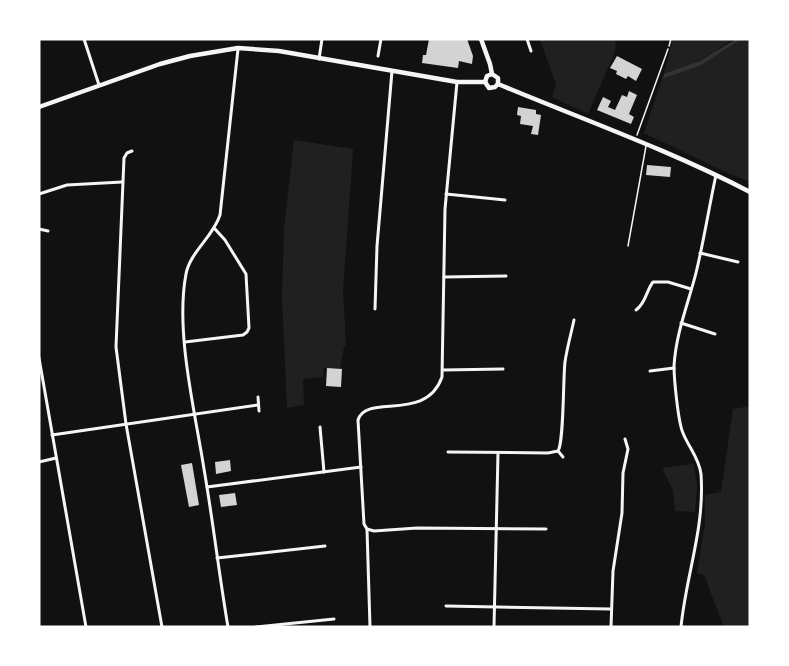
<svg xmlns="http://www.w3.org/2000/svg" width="789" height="666" viewBox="0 0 789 666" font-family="'Asap Condensed',sans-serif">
<rect width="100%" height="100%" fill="#111"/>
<g fill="#202020">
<polygon points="540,39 616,39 615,52 588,114 552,97 556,85"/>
<path d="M673 39H732C708 58 693 65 664 74Z"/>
<polygon points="741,39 750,39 750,182 723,171 644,133 662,79 686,70"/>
<polygon points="294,140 353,149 343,292 346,346 344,347 340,369 324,368 323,377 303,379 304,405 287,408 282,297 284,228"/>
<polygon points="750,406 750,627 724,627 704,575 697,573 705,523 705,495 721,492 733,409"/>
<polygon points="694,464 697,487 695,512 675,511 673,490 662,468"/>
</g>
<polygon fill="#333" points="736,39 741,39 701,65 662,79 664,74 700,61"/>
<g fill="#d3d3d3">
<polygon points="429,39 467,39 473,56 472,64 459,61 458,68 422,63 423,55 426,55"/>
<polygon points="617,56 642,69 636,81 628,76 626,79 616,74 617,71 610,68"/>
<polygon points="629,91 637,95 629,114 634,117 631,124 597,110 603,97 611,101 608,107 615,110 622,95 627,97"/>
<polygon points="518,107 536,110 536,114 541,115 538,135 531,134 533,126 520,124 521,116 517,115"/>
<polygon points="647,165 671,167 670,177 646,175"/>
<polygon points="327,368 342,369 341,387 326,386"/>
<polygon points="230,460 231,471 216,474 215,462"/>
<polygon points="192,463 199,505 189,507 181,465"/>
<polygon points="235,493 237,505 221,507 219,495"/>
</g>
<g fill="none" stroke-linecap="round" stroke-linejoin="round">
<polyline stroke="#f5f5f5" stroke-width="1.5" points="637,135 668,49"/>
<g stroke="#f5f5f5" stroke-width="1.5">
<polyline points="669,46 671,39"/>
<polyline points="628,246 646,146"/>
</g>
<g stroke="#f5f5f5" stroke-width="3">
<polyline points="84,39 99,85"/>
<polyline points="527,39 531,51"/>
<polyline points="378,56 381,39"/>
<polyline points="319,59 322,39"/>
<polyline points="132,151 127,153 124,158 116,347 126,424 162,627"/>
<polyline points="39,194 67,185 122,182"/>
<polyline points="446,194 505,200"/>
<polyline points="39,229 48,231"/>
<polyline points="700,253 738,262"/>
<polyline points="444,277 506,276"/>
<polyline points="375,309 377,246 392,71"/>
<path d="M636 310C646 303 646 291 653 282H668L691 289"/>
<polyline points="681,323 715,334"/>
<polyline points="185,342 243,335 247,332 249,328 246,274 225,240 215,229"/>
<polyline points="39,358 86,627"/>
<polyline points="443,370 503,369"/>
<polyline points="650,371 674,368"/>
<polyline points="258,397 259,411"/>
<polyline points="320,427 324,472"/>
<polyline points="52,435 258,405"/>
<polyline points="558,451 563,457"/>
<path d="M448 452 548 453 558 451C564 442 563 378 565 362 567 348 571 334 574 320"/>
<polyline points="39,462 56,458"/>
<polyline points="207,487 361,467"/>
<polyline points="367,529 374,531 417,528 546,529"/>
<polyline points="217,558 325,546"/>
<polyline points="446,606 611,609"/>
<path d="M228 627C219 574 213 521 204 469 195 411 175 332 186 274 190 252 213 237 220 215L238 49"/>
<polyline points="256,627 334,619"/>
<path d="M370 627 367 529 364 524 358 420C366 393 426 423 442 377L445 209 457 82"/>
<polyline points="494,627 498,453"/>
<polyline points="611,627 613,571 622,513 623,473 628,449 625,439"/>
<path d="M681 627C686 575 705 528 701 474 699 458 689 448 683 433 678 422 674 378 674 366 676 333 688 304 696 273 704 240 709 207 716 175"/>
</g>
<g stroke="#f5f5f5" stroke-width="4.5">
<polyline points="481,39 490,64 492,74"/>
<polyline points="485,82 487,76 492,74 498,78 498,84"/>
<polyline points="485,82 489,88 495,87 498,84"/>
<path d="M498 84C582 119 669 150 750 192"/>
<polyline points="39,107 160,64 190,56 238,48 279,51 457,82 485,82"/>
</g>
</g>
<rect width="789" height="666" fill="none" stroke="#ffffff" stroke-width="81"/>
</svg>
